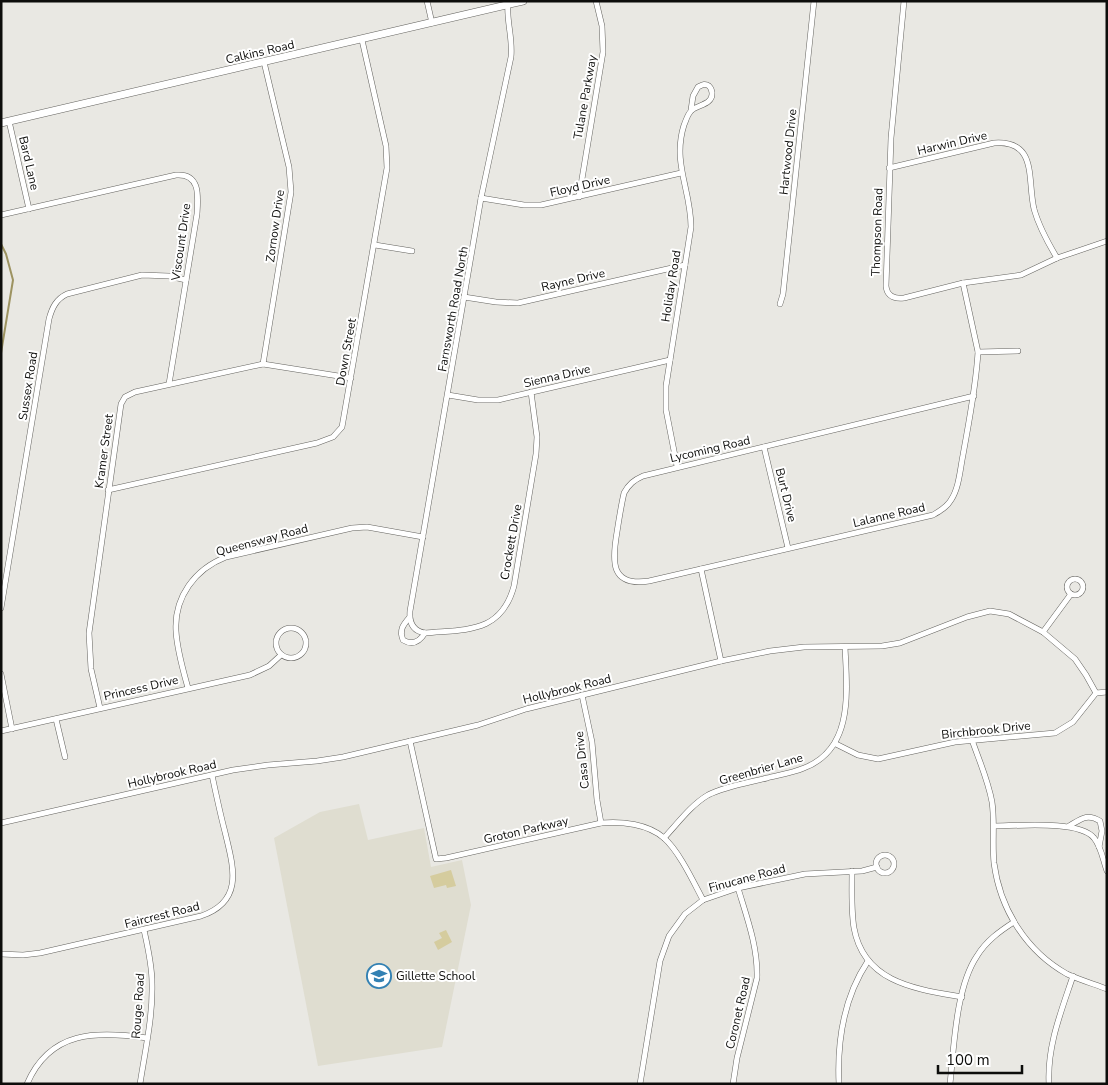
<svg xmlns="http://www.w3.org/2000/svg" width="1108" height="1085" viewBox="0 0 1108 1085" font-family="'Nunito Sans',sans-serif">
<rect width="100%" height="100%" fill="#e9e8e3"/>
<polygon fill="#dfddd0" points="359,804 368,840 424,828 431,867 462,860 471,905 442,1047 318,1066 274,838 320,812"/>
<g fill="#d5cc9e">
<polygon points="451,870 456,886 447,888 446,885 434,888 430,876"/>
<polygon points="446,930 452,942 438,950 434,942 442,938 439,933"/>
</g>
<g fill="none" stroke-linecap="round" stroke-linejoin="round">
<polyline stroke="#9d9361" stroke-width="2" points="1,244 6,254 13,280 1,353"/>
<defs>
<g id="minor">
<polyline points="427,1 432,23"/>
<path d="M904 1 891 138 886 286C887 296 894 299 904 298L963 283 1021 275 1057 258 1107 241"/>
<path d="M508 2C506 20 513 38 511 57L481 198 410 611C409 623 413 631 425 633 466 629 501 634 514 586L536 454 537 437 531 392"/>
<polyline points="9,121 29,209"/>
<path d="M889 168 994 143C1038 140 1027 179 1034 209 1039 227 1048 243 1057 258"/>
<polyline points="579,197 603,52 602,26 596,1"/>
<polyline points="481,198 524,205 541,205 681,173"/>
<path d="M1 215 176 175C201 173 198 197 197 214L169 384"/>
<polyline points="375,245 412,251"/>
<path d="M963 283 978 352C976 387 969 421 963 455 960 470 959 488 951 500 947 507 940 511 933 515L649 581C610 587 612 561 617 532 619 519 621 506 624 493 629 484 634 480 643 476L974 396"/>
<polyline points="464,297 496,302 518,303 685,265"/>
<polyline points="780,304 783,294 814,1"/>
<polyline points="978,352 1018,351"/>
<polyline points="263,364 291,192 289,167 264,62"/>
<polyline points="448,395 478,400 498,400 670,360"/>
<polyline points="764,447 788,548"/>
<path d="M677 466 666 410V386L691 227C691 190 672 163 684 125 686 121 687 115 691 111 696 105 713 105 712 93 712 90 711 88 709 86 705 83 702 85 698 87L693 96 691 110"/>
<polyline points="108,490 317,443 333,437 342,427 387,168 386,146 362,40"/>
<polyline points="701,569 721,661"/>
<circle cx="1075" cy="587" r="8"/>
<path d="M1 608 49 319C52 308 56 299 67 294L142 275 169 276 186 280"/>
<path d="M409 618C403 625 399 630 403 640 413 646 420 641 425 633"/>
<circle cx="291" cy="643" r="15"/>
<polyline points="1043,632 1071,594"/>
<polyline points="1,674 12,729"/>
<path d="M188 688C183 670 177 650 176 631 174 597 195 569 226 557L352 528 367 527 423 537"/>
<polyline points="1096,693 1107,692"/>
<polyline points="582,695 592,742 597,800 601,823"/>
<polyline points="100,708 91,669 89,633 121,404 125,397 135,392 263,364 351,378"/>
<polyline points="56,719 65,757"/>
<polyline points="1,731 250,675 269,666 281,655"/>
<path d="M972 740C979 760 988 780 992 802 995 822 992 843 994 863 1000 909 1026 951 1067 974 1080 980 1094 984 1107 989"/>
<path d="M410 741 436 859 446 858 601 823C622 821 648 824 664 838 679 851 694 883 703 900"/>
<polyline points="836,744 858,755 878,759 955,742 1055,733 1073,722 1096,693"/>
<polyline points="1,823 233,770 268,765 317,761 343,757 478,725 526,709 721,661 770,651 804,647 882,646 900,643 967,617 990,611 1009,614 1043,632 1075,659 1086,675 1096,693"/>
<path d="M994 826C1017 826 1079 820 1094 838 1101 846 1103 860 1107 871"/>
<path d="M1069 826C1081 819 1087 813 1100 821L1102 831 1099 847"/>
<path d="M664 838C678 823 691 805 708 795 726 786 747 783 767 778 779 775 792 773 804 768 854 749 847 691 845 647"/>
<circle cx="885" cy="864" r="9"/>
<path d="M852 871C852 890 851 910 854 928 864 983 916 989 962 997"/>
<path d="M1 954 23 955 40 953 201 916C245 901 233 866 225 832 220 813 216 794 212 775"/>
<path d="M27 1084C50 1030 97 1031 147 1038"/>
<path d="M140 1084C145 1051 153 1017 152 983 152 965 148 948 144 930"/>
<polyline points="640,1084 660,961 669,936 685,914 703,900 738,888 805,874 862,871 877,867"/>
<path d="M733 1084 737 1058 757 978C758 947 747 918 738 888"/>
<path d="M839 1084C837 1041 844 997 868 961"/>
<path d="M950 1084C954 1046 956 987 977 956 986 941 1000 931 1014 922"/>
<path d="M1049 1084C1047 1046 1061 1012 1073 976"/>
</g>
<polyline id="secondary" points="1,123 523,1"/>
</defs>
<use href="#minor" stroke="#64635f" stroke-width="6"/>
<use href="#secondary" stroke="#64635f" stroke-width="8"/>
<use href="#minor" stroke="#fff" stroke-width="5"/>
<use href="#secondary" stroke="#fff" stroke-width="7"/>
</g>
<defs>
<symbol id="school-ring" viewBox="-11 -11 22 22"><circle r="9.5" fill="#fff" stroke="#3381b3" stroke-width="1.5"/><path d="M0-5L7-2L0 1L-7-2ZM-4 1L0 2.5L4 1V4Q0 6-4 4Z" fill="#3381b3"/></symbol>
</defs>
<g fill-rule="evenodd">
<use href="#school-ring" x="365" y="962" width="28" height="28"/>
</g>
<g text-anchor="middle" stroke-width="4" stroke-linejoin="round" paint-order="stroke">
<g font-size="12" fill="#0d0d0b" stroke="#fff">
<text transform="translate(260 52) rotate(-13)" y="4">Calkins Road</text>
<text transform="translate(585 97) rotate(-80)" y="4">Tulane Parkway</text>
<text transform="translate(952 143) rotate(-13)" y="4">Harwin Drive</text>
<text transform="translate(788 152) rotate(-84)" y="4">Hartwood Drive</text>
<text transform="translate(29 163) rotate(77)" y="4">Bard Lane</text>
<text transform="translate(580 186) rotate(-13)" y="4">Floyd Drive</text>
<text transform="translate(275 226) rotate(-82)" y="4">Zornow Drive</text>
<text transform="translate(877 232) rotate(-88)" y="4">Thompson Road</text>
<text transform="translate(181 242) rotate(-82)" y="4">Viscount Drive</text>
<text transform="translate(573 280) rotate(-13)" y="4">Rayne Drive</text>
<text transform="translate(671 286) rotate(-81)" y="4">Holiday Road</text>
<text transform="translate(453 309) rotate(-80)" y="4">Farnsworth Road North</text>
<text transform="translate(346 352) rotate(-80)" y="4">Down Street</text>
<text transform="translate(557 376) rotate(-13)" y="4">Sienna Drive</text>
<text transform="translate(28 386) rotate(-81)" y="4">Sussex Road</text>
<text transform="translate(710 449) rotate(-13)" y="4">Lycoming Road</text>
<text transform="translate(104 451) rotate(-82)" y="4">Kramer Street</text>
<text transform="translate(786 495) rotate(76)" y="4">Burt Drive</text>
<text transform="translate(889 515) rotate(-13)" y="4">Lalanne Road</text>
<text transform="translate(262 540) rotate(-15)" y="4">Queensway Road</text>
<text transform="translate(511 542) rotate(-80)" y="4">Crockett Drive</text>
<text transform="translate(141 688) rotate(-13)" y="4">Princess Drive</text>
<text transform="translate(567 689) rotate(-14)" y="4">Hollybrook Road</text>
<text transform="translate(986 730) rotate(-6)" y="4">Birchbrook Drive</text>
<text transform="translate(582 760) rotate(-96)" y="4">Casa Drive</text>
<text transform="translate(761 769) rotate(-16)" y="4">Greenbrier Lane</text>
<text transform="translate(172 774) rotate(-13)" y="4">Hollybrook Road</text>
<text transform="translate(526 830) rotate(-13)" y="4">Groton Parkway</text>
<text transform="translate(747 878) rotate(-15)" y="4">Finucane Road</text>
<text transform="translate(162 915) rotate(-14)" y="4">Faircrest Road</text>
<text transform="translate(138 1006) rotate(-86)" y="4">Rouge Road</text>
<text transform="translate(738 1013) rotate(-77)" y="4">Coronet Road</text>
</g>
<g font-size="12" fill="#0d0d0b" stroke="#fff" text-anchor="start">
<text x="396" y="980">Gillette School</text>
</g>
</g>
<rect width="1108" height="1085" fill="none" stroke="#0d0d0b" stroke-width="5"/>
<path d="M938 1065v8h84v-8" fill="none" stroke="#0d0d0b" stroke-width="2.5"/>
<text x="946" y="1065" font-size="15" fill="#0d0d0b" stroke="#ffffff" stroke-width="4" paint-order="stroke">100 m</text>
</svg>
